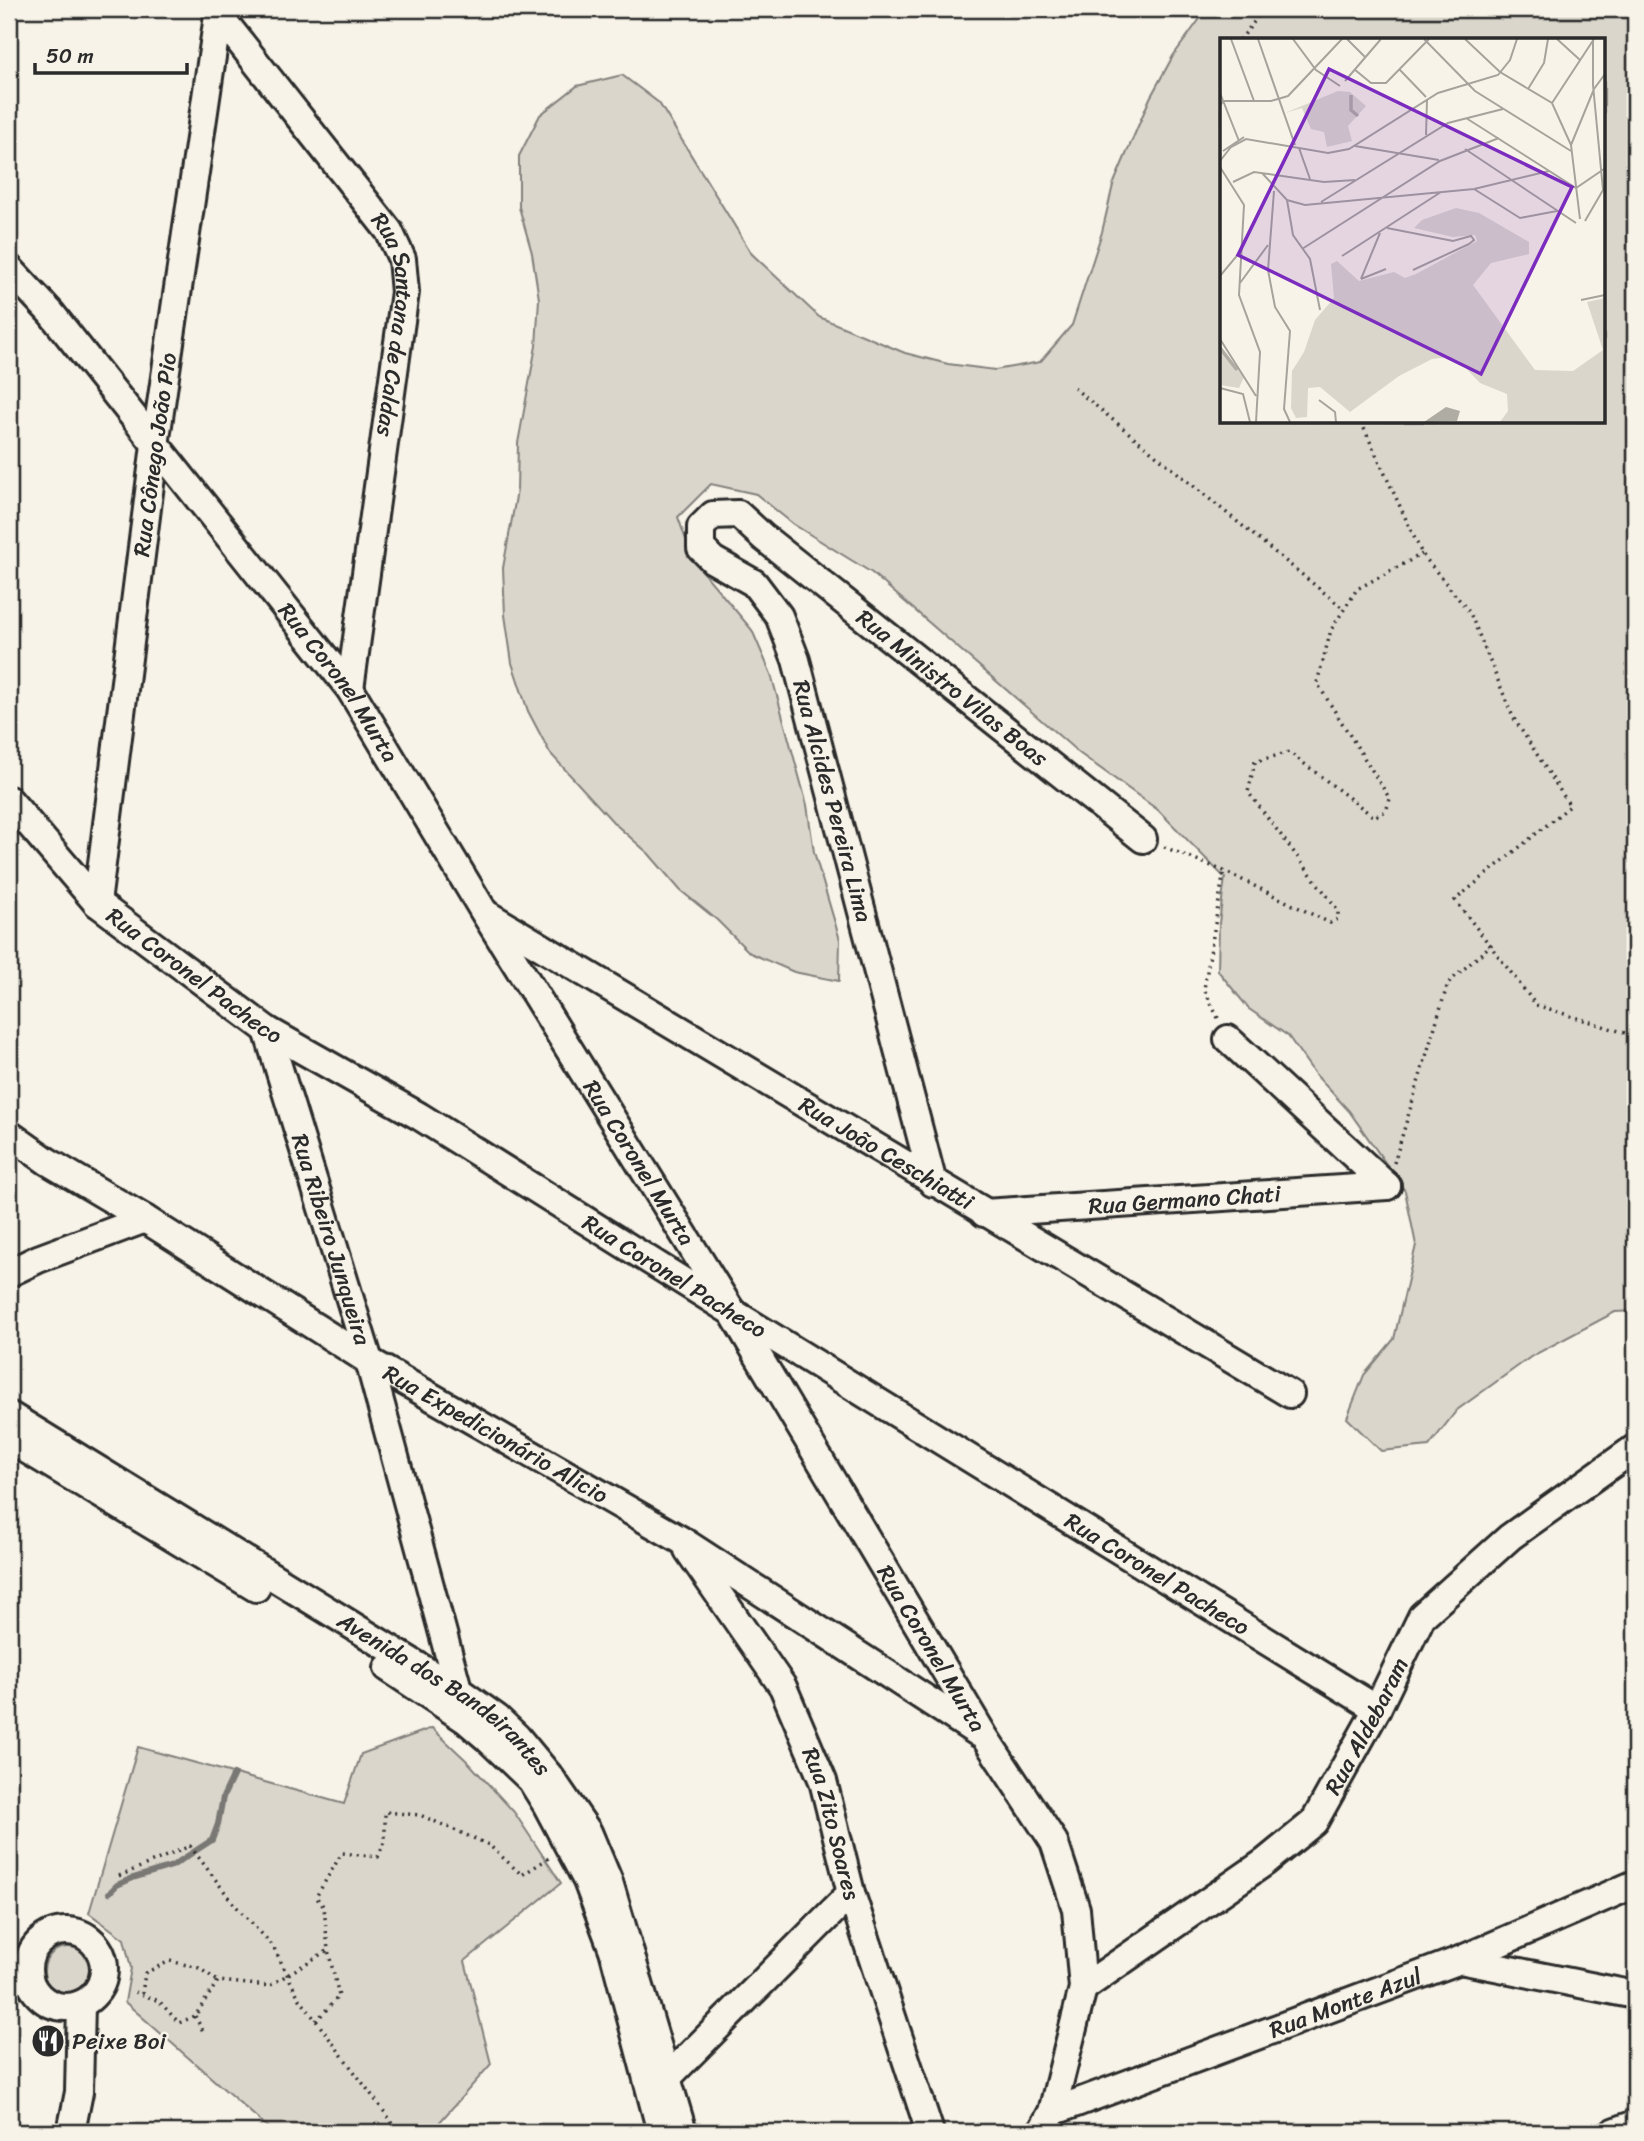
<svg xmlns="http://www.w3.org/2000/svg" width="1644" height="2141" viewBox="0 0 1644 2141" font-family="Sriracha,sans-serif">
<rect width="100%" height="100%" fill="#f7f3e8"/>
<filter id="ink" filterUnits="userSpaceOnUse"><feTurbulence type="fractalNoise" baseFrequency=".0143" numOctaves="2"/><feDisplacementMap in="SourceGraphic" scale="14" xChannelSelector="R" yChannelSelector="G"/><feConvolveMatrix kernelMatrix="1 2 1 2 8 2 1 2 1" color-interpolation-filters="sRGB"/></filter>
<g filter="url(#ink)">
<g fill="#dad6cc" stroke="#82807c" stroke-width="2" fill-rule="evenodd">
<path d="M1207 9H1635V186C1623 213 1626 244 1635 272V1311L1615 1312 1532 1356 1457 1410 1429 1446 1381 1451 1347 1418 1364 1375 1394 1339 1416 1245 1405 1191 1349 1111 1315 1074 1288 1036 1249 1009 1218 971 1219 923 1225 878 1158 810 1079 753 872 573 793 524 756 494 711 484 678 517 693 560 752 630 771 674 807 805 814 852 840 940 839 981 794 972 750 953 717 920 680 890 649 854 614 823 550 753 528 711 512 663 505 615 503 568 517 491 518 443 536 346 539 299 532 253 519 207V156L540 115 577 86 622 75 659 103 752 254 819 317 905 353 948 364 995 370 1040 362 1072 325 1102 232 1113 185 1150 98 1173 56ZM1222 40H1604V422H1222Z"/>
<polygon points="432,1728 468,1762 514,1812 561,1883 465,1961 491,2064 431,2132 273,2132 125,2002 131,1968 124,1939 89,1913 138,1747 344,1804 361,1754"/>
<circle cx="68" cy="1971" r="24"/>
</g>
<g fill="none" stroke-linecap="round" stroke-linejoin="round">
<polyline stroke="#7a7874" stroke-width="6" points="109,1893 117,1885 133,1878 172,1866 212,1840 218,1824 223,1797 234,1774"/>
<defs>
<g id="minor">
<path id="s1" d="M218 14 389 231 402 259 405 292 350 689"/>
<path id="s2" d="M9 268 51 313 350 689 484 912 732 1312 984 1736 1054 1842 1076 1909 1083 1988 1052 2112 1041 2132"/>
<path id="s3" d="M9 800 97 903 267 1030 419 1116 732 1312 1377 1709"/>
<path id="s4" d="M97 903 155 445 219 9"/>
<path id="s5" d="M488 915 1290 1394"/>
<path id="s6" d="M267 1030 369 1361 461 1700"/>
<polyline points="1228,1039 1387,1186"/>
<path id="s7" d="M9 1134 47 1161 145 1219 369 1361 681 1540 980 1734"/>
<path id="s8" d="M933 1183 796 660 779 616 754 583 713 560 701 548V527L713 515 738 514 763 537 1143 839"/>
<path id="s9" d="M984 1213 1387 1186"/>
<polyline points="9,1273 38,1259 145,1219"/>
<path id="s10" d="M9 1415 459 1691 497 1718 517 1737 551 1778 588 1832 609 1882 683 2132"/>
<polyline points="9,1439 256,1588"/>
<path id="s11" d="M688 1550 783 1687 823 1781 851 1893 930 2132"/>
<polyline points="388,1668 466,1720 487,1738 531,1780 546,1804 587,1881 613,1950 661,2132"/>
<circle cx="66" cy="1969" r="38"/>
<polyline points="1460,1960 1635,1995"/>
<path id="s12" d="M1083 1988 1265 1862 1314 1822 1377 1709 1422 1616 1510 1537 1635 1448"/>
<polyline points="667,2078 851,1893"/>
<path id="s13" d="M1052 2112 1460 1960 1635 1884"/>
<polyline points="71,2132 79,2092 81,2004"/>
<polyline points="1614,2132 1635,2124"/>
</g>
</defs>
<use href="#minor" stroke="#2b2b2b" stroke-width="32"/>
<g stroke="#2b2b2b" stroke-width="3.5" stroke-dasharray="2 5" stroke-linecap="butt">
<polyline points="1240,40 1264,9"/>
<polyline points="1222,64 1220,66 1222,90"/>
<polyline points="1074,388 1344,609"/>
<polyline points="1361,422 1422,554 1470,613 1513,717 1570,806 1455,900 1536,1005 1635,1036"/>
<polyline points="1164,847 1224,871 1330,923 1338,919 1338,910 1248,792 1255,762 1289,752 1374,817 1386,811 1390,799 1317,683 1331,630 1357,589 1422,554"/>
<polyline points="1218,1018 1204,989 1224,871"/>
<polyline points="1394,1163 1448,983 1492,944"/>
<polyline points="119,1876 190,1846 234,1904 273,1946 299,1998 392,2122 391,2132"/>
<polyline points="135,1992 159,2001 179,2023 195,2016 218,1981 269,1986 328,1950 324,1907 316,1897 342,1853 378,1857 385,1840 385,1812 420,1815 489,1845 522,1875 549,1858"/>
<polyline points="142,1994 145,1973 170,1961 199,1968 218,1981"/>
<polyline points="195,2016 204,2033"/>
<polyline points="316,2021 339,1996 328,1950"/>
</g>
<use href="#minor" stroke="#f7f3e8" stroke-width="26"/>
</g>
</g>
<defs>
<symbol id="restaurant-disc" viewBox="-11 -11 22 22"><circle r="9.5" fill="#2b2b2b" stroke="#f7f3e8"/><path d="M-5-6h1v4h1v-4h1v4h1v-4h1v5L-1.5 .5V6h-2V.5L-5-1ZM5-6V6H3V1.5H1.5Q1.5-4 5-6Z" fill="#fff"/></symbol>
</defs>
<g fill-rule="evenodd">
<use href="#restaurant-disc" x="29" y="2022" width="38" height="38"/>
</g>
<g text-anchor="middle" stroke-width="5" stroke-linejoin="round" paint-order="stroke">
<g font-size="23" fill="#2b2b2b" stroke="#f7f3e8">
<text dy="8" stroke="none"><textPath href="#s1" startOffset="371">Rua Santana de Caldas</textPath></text>
<text dy="8" stroke="none"><textPath href="#s4" startOffset="452">Rua Cônego João Pio</textPath></text>
<text dy="8" stroke="none"><textPath href="#s2" startOffset="530">Rua Coronel Murta</textPath></text>
<text dy="8" stroke="none"><textPath href="#s8" startOffset="1032">Rua Ministro Vilas Boas</textPath></text>
<text transform="translate(833 801) rotate(75)" y="8">Rua Alcides Pereira Lima</text>
<text dy="8" stroke="none"><textPath href="#s3" startOffset="257">Rua Coronel Pacheco</textPath></text>
<text dy="8" stroke="none"><textPath href="#s5" startOffset="464">Rua João Ceschiatti</textPath></text>
<text dy="8" stroke="none"><textPath href="#s2" startOffset="1097">Rua Coronel Murta</textPath></text>
<text dy="8" stroke="none"><textPath href="#s9" startOffset="201">Rua Germano Chati</textPath></text>
<text dy="8" stroke="none"><textPath href="#s6" startOffset="219">Rua Ribeiro Junqueira</textPath></text>
<text dy="8" stroke="none"><textPath href="#s3" startOffset="824">Rua Coronel Pacheco</textPath></text>
<text dy="8" stroke="none"><textPath href="#s7" startOffset="572">Rua Expedicionário Alicio</textPath></text>
<text dy="8" stroke="none"><textPath href="#s3" startOffset="1391">Rua Coronel Pacheco</textPath></text>
<text dy="8" stroke="none"><textPath href="#s2" startOffset="1664">Rua Coronel Murta</textPath></text>
<text dy="8" stroke="none"><textPath href="#s10" startOffset="518">Avenida dos Bandeirantes</textPath></text>
<text dy="8" stroke="none"><textPath href="#s12" startOffset="394">Rua Aldebaram</textPath></text>
<text dy="8" stroke="none"><textPath href="#s11" startOffset="312">Rua Zito Soares</textPath></text>
<text dy="8" stroke="none"><textPath href="#s13" startOffset="313">Rua Monte Azul</textPath></text>
</g>
<g font-size="23" fill="#2b2b2b" stroke="#f7f3e8" text-anchor="start">
<text x="72" y="2049">Peixe Boi</text>
</g>
</g>
<g transform="translate(1220 38)">
<rect width="385" height="385" fill="#f7f3e8"/>
<path d="M118 53 130 54 146 68 128 88 132 103 107 109 104 94 91 91 82 70 65 75ZM236 170 259 175 309 204V216L271 225 253 247 315 332 353 333 383 312 367 264 385 260V384H280L288 373 287 356 260 345 239 323 228 319 212 321 179 338 130 374 100 349 88 350 87 379 76 380 71 370 72 333 84 314 95 282 114 260 111 226 117 223 139 243 174 234 185 240 196 236 257 203 255 197 233 199 194 190 202 182ZM0 307 24 339 19 350 0 347Z" fill="#dad6cc"/>
<path d="M226 369 240 373 237 383 204 384Z" fill="#afaca4"/>
<path fill="none" stroke="#afaca4" stroke-width="3.5" d="M131 57V72L138 78M0 310 17 332"/>
<path fill="none" stroke="#a5a39c" stroke-width="2" d="M11 1 34 63M38 1 75 107M73 1 96 32 120 48M127 1 145 19M204 1 255 53 351 113M245 1 280 34 332 65 351 107M337 1 360 22M134 31 151 45H166L209 1M180 32 206 59M125 43 161 1M308 51 324 25 328 1M0 55 19 103M332 65 374 1M0 68 3 63H51L68 58 122 1M246 80 356 150 384 131M206 97 207 62M135 108 219 122M79 110 90 141M245 111 356 185M3 113 24 99M0 123 11 109 26 101 108 115 129 111 218 55 278 37 290 22 297 1M0 129 24 167 19 257 40 314 36 384M42 135 67 162 85 167 254 151 329 133M13 144 34 134 104 144 135 142M254 151 300 180 337 173M54 153 48 232 55 269 70 293 64 371 70 384M67 162 73 197 90 221 100 272M101 164 228 85 283 71M360 181 351 107 374 51 385 36M365 183 383 152 373 47V1M167 190 233 203 251 198 254 202 249 206M82 211 220 123 279 100M122 218 221 154M193 232 249 206M0 238 20 214M141 241 160 195M141 241 166 231M20 245 48 207M361 262 385 257M0 301 36 358M0 350 23 356 30 384M99 362 115 374 116 384"/>
<path fill="#7b2cbf" fill-opacity="0.15" stroke="#7b2cbf" stroke-width="3.5" d="M109 31 352 149 261 336 18 217Z"/>
<rect width="385" height="385" fill="none" stroke="#2b2b2b" stroke-width="3.5"/>
</g>
<rect width="1644" height="2141" fill="none" stroke="#f7f3e8" stroke-width="35"/>
<rect x="18" y="18" width="1609" height="2106" fill="none" stroke="#2b2b2b" stroke-width="2.5" filter="url(#ink)"/>
<path d="M35 63v10h152v-10" fill="none" stroke="#2b2b2b" stroke-width="3.5"/>
<text x="46" y="63" font-size="21" fill="#2b2b2b" stroke="#f7f3e8" stroke-width="5" paint-order="stroke">50 m</text>
</svg>
